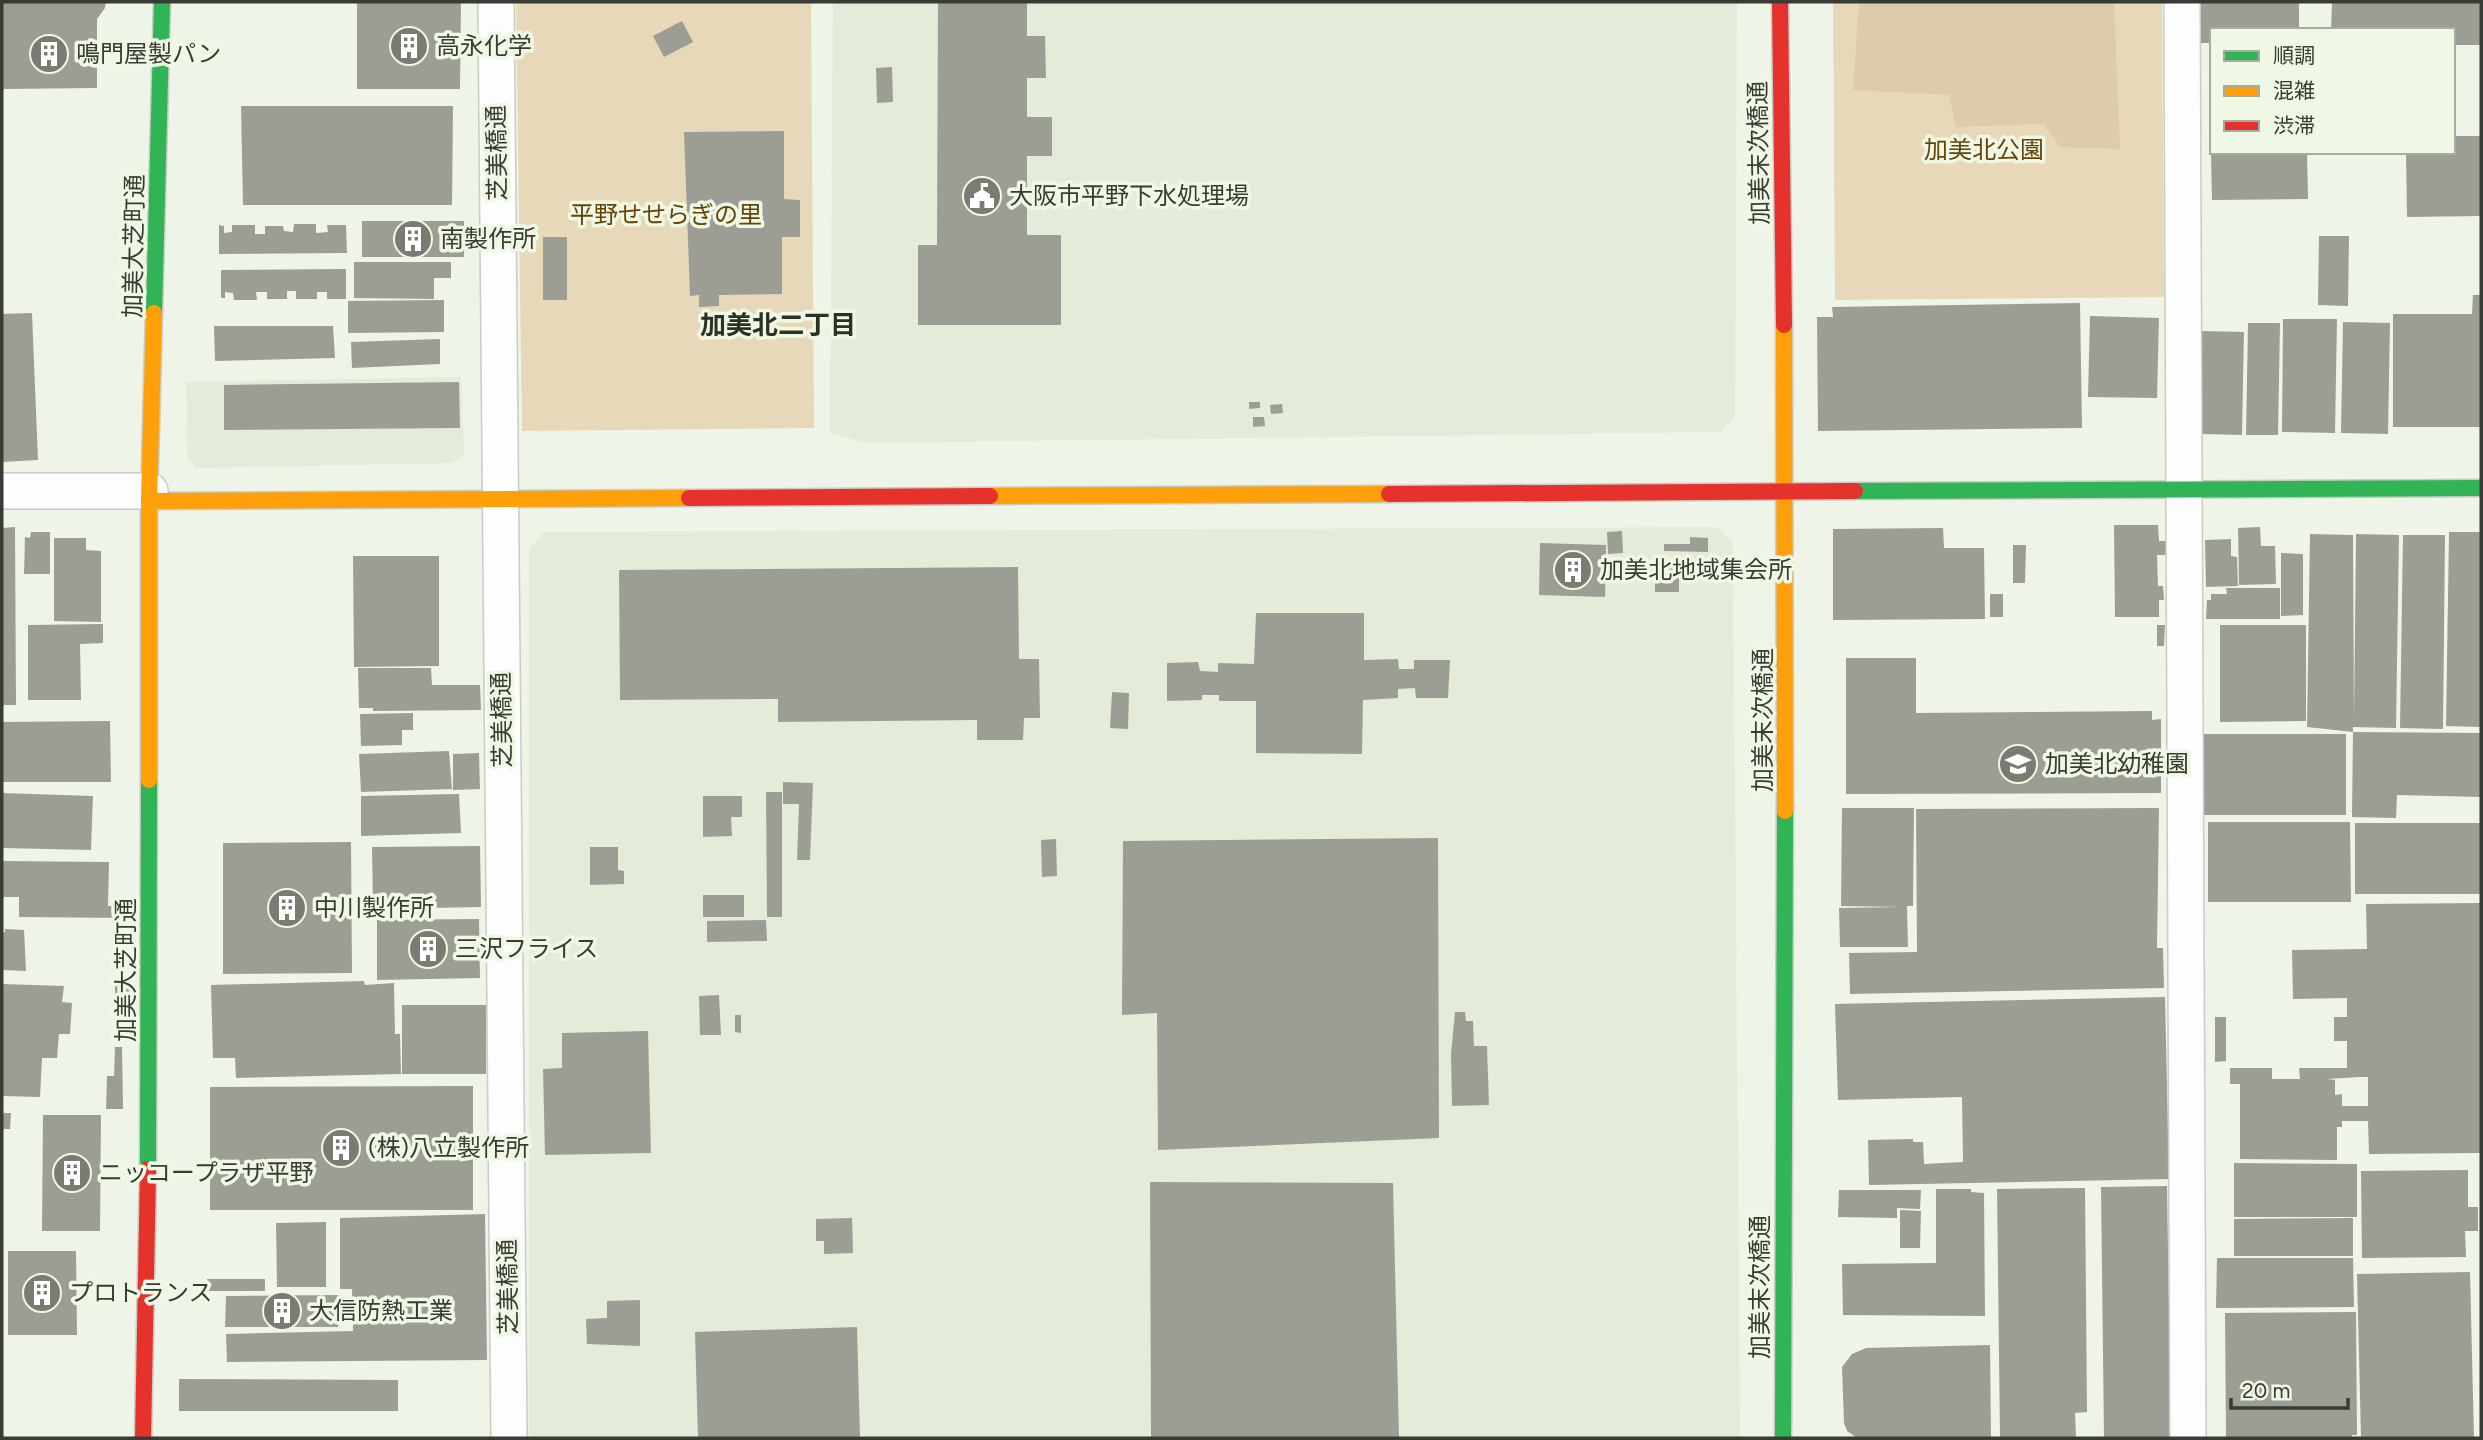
<svg xmlns="http://www.w3.org/2000/svg" width="2483" height="1440" viewBox="0 0 2483 1440" font-family="Figtree,'Noto Sans JP',sans-serif">
<rect width="100%" height="100%" fill="#eef4e8"/>
<g fill="#e3ecd8">
<polygon points="833,2 1737,2 1735,417 1721,432 866,443 830,433"/>
<polygon points="461,377 464,455 452,463 197,468 187,458 186,382"/>
<polygon points="1716,527 1733,542 1740,1438 529,1438 529,549 544,532"/>
</g>
<g fill="#e8d8ba">
<polygon points="516,2 811,2 814,428 522,431"/>
<polygon points="1833,2 2162,2 2164,297 1835,300"/>
</g>
<polygon fill="#dccbac" points="1859,2 2114,2 2120,149 2060,147 2044,124 1956,127 1949,95 1853,90"/>
<g fill="#9c9e95" fill-rule="evenodd">
<polygon points="2,2 106,2 105,8 97,19 97,88 2,89"/>
<polygon points="357,2 461,2 460,89 357,89"/>
<polygon points="938,2 1027,2 1027,36 1045,36 1046,78 1027,78 1027,117 1052,117 1052,156 1027,156 1027,235 1061,235 1061,325 918,325 918,245 937,245"/>
<polygon points="2197,2 2299,2 2299,30 2212,30 2212,43 2197,43"/>
<polygon points="2332,2 2481,2 2481,45 2453,45 2453,30 2331,30"/>
<polygon points="682,21 693,42 664,57 653,36"/>
<polygon points="892,67 893,102 877,103 876,68"/>
<polygon points="241,106 453,106 452,205 243,205"/>
<polygon points="784,131 784,199 800,200 800,237 782,237 782,294 719,295 719,306 699,307 699,295 690,296 684,132"/>
<polygon points="2453,136 2481,136 2481,216 2407,217 2406,152 2453,152"/>
<polygon points="2307,152 2308,199 2212,200 2211,154"/>
<rect x="362" y="221" width="102" height="36"/>
<polygon points="294,224 316,224 316,233 328,232 327,225 346,225 347,253 219,254 219,225 224,226 224,233 232,232 232,225 255,225 255,234 265,234 265,226 283,226 284,231 293,232"/>
<polygon points="2319,236 2349,236 2348,306 2318,305"/>
<rect x="543" y="237" width="24" height="63"/>
<polygon points="354,262 451,262 451,278 434,278 434,299 354,298"/>
<polygon points="346,269 346,299 327,299 327,292 317,292 317,299 296,299 296,291 287,291 287,299 267,299 267,292 256,292 257,300 234,300 233,293 225,292 225,298 221,298 221,270"/>
<polygon points="2473,295 2481,295 2481,427 2393,427 2393,314 2472,314"/>
<polygon points="444,300 444,332 348,333 348,301"/>
<polygon points="2080,303 2082,428 1818,431 1817,317 1833,317 1832,307"/>
<polygon points="32,313 38,460 2,462 2,314"/>
<polygon points="2090,316 2159,318 2157,398 2088,397"/>
<polygon points="2283,319 2337,319 2335,433 2282,432"/>
<polygon points="2343,322 2390,323 2388,434 2341,433"/>
<polygon points="2248,323 2280,323 2278,435 2246,435"/>
<polygon points="214,326 333,326 335,358 215,361"/>
<polygon points="2202,331 2244,332 2242,435 2201,434"/>
<polygon points="440,339 440,364 352,368 351,342"/>
<polygon points="459,382 460,428 224,430 224,385"/>
<polygon points="1249,402 1260,402 1260,408 1249,409"/>
<polygon points="1282,404 1283,413 1271,414 1270,405"/>
<polygon points="1253,417 1264,417 1265,426 1253,427"/>
<polygon points="2114,525 2158,525 2159,541 2166,541 2166,555 2157,555 2158,586 2163,586 2164,600 2159,600 2159,617 2115,617"/>
<polygon points="15,527 16,705 2,705 2,528"/>
<polygon points="2260,527 2261,546 2275,546 2276,584 2239,585 2238,528"/>
<polygon points="1943,528 1944,548 1984,548 1985,619 1833,620 1833,529"/>
<polygon points="1622,531 1623,553 1608,554 1607,532"/>
<polygon points="31,532 50,532 50,574 24,574 25,537 30,538"/>
<polygon points="2449,532 2481,532 2481,727 2446,726"/>
<polygon points="2310,534 2353,535 2354,720 2356,534 2399,535 2396,728 2353,727 2353,732 2481,733 2481,797 2397,795 2396,818 2352,817 2353,732 2307,727"/>
<polygon points="2403,535 2445,535 2443,729 2400,728"/>
<polygon points="1690,537 1708,538 1708,552 1664,551 1664,544 1690,544"/>
<polygon points="54,538 86,538 86,550 101,551 101,622 54,621"/>
<polygon points="2231,539 2231,556 2237,557 2238,586 2206,587 2205,540"/>
<polygon points="1540,543 1606,545 1605,597 1539,595"/>
<polygon points="2013,545 2026,545 2025,583 2013,583"/>
<polygon points="2281,553 2303,554 2303,615 2281,616"/>
<polygon points="353,556 439,556 439,666 354,667"/>
<polygon points="1655,562 1679,563 1679,592 1655,592"/>
<polygon points="1018,567 1019,659 1039,659 1040,718 1024,718 1023,740 977,740 977,720 778,722 778,699 620,700 619,570"/>
<polygon points="2226,588 2280,588 2280,619 2206,619 2207,600 2211,600 2211,594 2227,594"/>
<rect x="1990" y="594" width="13" height="23"/>
<polygon points="1256,613 1364,613 1364,660 1398,659 1399,669 1414,669 1414,660 1450,660 1448,698 1416,698 1415,688 1398,689 1398,698 1363,700 1362,754 1256,753 1256,701 1219,701 1219,695 1202,695 1202,700 1167,701 1167,663 1198,662 1200,671 1218,672 1218,663 1254,664"/>
<polygon points="103,624 103,643 80,644 81,700 28,700 28,625"/>
<polygon points="2157,625 2165,625 2164,646 2157,646"/>
<polygon points="2220,625 2306,625 2306,721 2220,722"/>
<polygon points="1846,658 1916,658 1916,713 2152,711 2152,720 2161,719 2161,793 1846,794"/>
<polygon points="358,668 431,668 432,685 480,685 481,710 373,711 373,708 359,708"/>
<polygon points="1112,692 1129,693 1128,729 1110,728"/>
<polygon points="413,713 413,730 402,730 402,745 361,746 360,714"/>
<polygon points="110,721 111,782 2,782 2,722"/>
<polygon points="2203,734 2346,734 2346,815 2202,815"/>
<polygon points="449,751 452,789 361,792 359,754"/>
<polygon points="479,753 480,789 453,790 453,754"/>
<polygon points="783,782 813,783 810,860 797,860 799,804 783,804"/>
<polygon points="766,792 782,792 782,917 767,917"/>
<polygon points="2,793 93,796 91,850 2,848"/>
<polygon points="459,794 461,833 361,836 361,796"/>
<polygon points="703,796 742,796 742,817 731,817 732,836 703,837"/>
<polygon points="1842,808 1914,808 1913,906 1907,906 1908,947 1840,947 1839,908 1899,907 1841,906"/>
<polygon points="2159,808 2157,948 2163,948 2164,988 1850,994 1849,953 1917,952 1916,809"/>
<polygon points="2208,822 2350,822 2351,902 2208,902"/>
<rect x="2355" y="823" width="126" height="71"/>
<polygon points="1438,838 1439,1138 1158,1150 1157,1013 1122,1015 1123,841"/>
<polygon points="1056,839 1057,876 1042,877 1041,840"/>
<polygon points="351,842 352,973 223,974 223,843"/>
<polygon points="480,846 481,907 373,909 372,847"/>
<polygon points="590,847 618,847 618,870 624,871 624,884 590,885"/>
<polygon points="2,861 109,862 108,906 127,906 127,918 19,917 19,897 2,897"/>
<rect x="703" y="895" width="41" height="22"/>
<path d="M2481 903V1153L2369 1154 2368 1121H2342V1127H2337V1160L2240 1159V1084H2230V1068H2272V1079H2300L2299 1068H2347V1041H2334V1017H2347V998L2293 999 2292 950 2367 949 2366 904ZM2359 1077H2368V1106H2342V1094L2335 1095V1080L2327 1079Z"/>
<polygon points="479,919 480,978 377,980 377,920"/>
<polygon points="766,920 767,941 707,942 707,921"/>
<polygon points="5,929 24,930 26,971 2,970 2,933 5,932"/>
<polygon points="115,979 131,980 130,1009 115,1009"/>
<polygon points="364,981 365,985 394,983 395,1034 400,1034 401,1074 236,1078 235,1058 213,1058 211,985"/>
<polygon points="2,984 64,986 62,1002 72,1003 70,1034 59,1034 57,1058 42,1058 40,1097 2,1096"/>
<polygon points="719,995 721,1035 700,1035 699,996"/>
<polygon points="2165,997 2169,1179 1869,1185 1868,1140 1913,1139 1913,1142 1923,1142 1924,1164 1963,1162 1962,1097 1838,1100 1835,1004"/>
<rect x="402" y="1005" width="84" height="69"/>
<polygon points="1455,1012 1465,1012 1466,1021 1473,1021 1474,1046 1487,1046 1489,1105 1452,1106 1451,1054"/>
<polygon points="735,1015 741,1015 741,1033 735,1032"/>
<polygon points="2215,1017 2226,1017 2226,1061 2215,1062"/>
<polygon points="648,1031 651,1153 545,1155 543,1069 562,1068 562,1033"/>
<polygon points="115,1047 122,1047 123,1109 106,1109 107,1076 114,1076"/>
<polygon points="473,1086 473,1210 210,1210 210,1087"/>
<polygon points="2,1113 11,1113 10,1129 2,1129"/>
<polygon points="43,1115 101,1115 100,1231 42,1231"/>
<polygon points="2234,1163 2357,1164 2357,1217 2234,1217"/>
<polygon points="2468,1170 2468,1207 2478,1207 2478,1231 2465,1231 2466,1257 2362,1258 2361,1171"/>
<polygon points="1150,1182 1393,1183 1399,1438 1151,1438"/>
<polygon points="2167,1186 2171,1438 2104,1438 2101,1187"/>
<polygon points="2085,1188 2087,1412 2075,1413 2076,1438 2000,1438 1997,1189"/>
<polygon points="1936,1189 1971,1189 1971,1192 1984,1193 1985,1316 1843,1315 1842,1264 1936,1263"/>
<polygon points="1839,1190 1921,1190 1920,1209 1897,1208 1897,1218 1838,1217"/>
<polygon points="1900,1210 1921,1211 1920,1248 1900,1248"/>
<polygon points="485,1214 487,1360 227,1362 226,1334 353,1331 352,1289 340,1289 340,1218"/>
<polygon points="852,1218 853,1253 824,1254 824,1241 816,1241 816,1219"/>
<polygon points="2353,1218 2353,1256 2234,1256 2234,1219"/>
<polygon points="326,1222 326,1287 277,1287 276,1223"/>
<polygon points="8,1251 76,1251 77,1335 8,1335"/>
<polygon points="2217,1258 2353,1258 2354,1307 2216,1308"/>
<polygon points="2470,1272 2474,1438 2361,1438 2357,1274"/>
<polygon points="207,1279 265,1279 265,1291 208,1291"/>
<polygon points="339,1295 338,1327 225,1327 226,1296"/>
<polygon points="640,1300 640,1346 587,1344 586,1319 607,1318 607,1301"/>
<polygon points="2356,1312 2357,1435 2352,1435 2352,1438 2226,1438 2225,1313"/>
<polygon points="857,1327 860,1438 698,1438 695,1332"/>
<polygon points="1990,1345 1991,1438 1857,1438 1847,1431 1844,1423 1842,1367 1852,1354 1866,1348"/>
<polygon points="179,1379 398,1380 398,1411 179,1411"/>
</g>
<g fill="none" stroke-linecap="round" stroke-linejoin="round">
<defs>
<g id="street">
<polyline points="496,2 509,1438"/>
<polyline points="2182,2 2188,1438"/>
<polyline points="2,491 150,491"/>
</g>
<g id="fast">
<polyline points="154,313 162,2"/>
<polyline points="1855,491 2481,488"/>
<polyline points="148,1169 149,780"/>
<polyline points="1783,1438 1785,811"/>
</g>
<g id="slow">
<polyline points="1784,325 1785,811"/>
<polyline points="990,496 1389,494"/>
<polyline points="149,501 689,498"/>
<polyline points="149,780 149,501 154,313"/>
</g>
<g id="jam">
<polyline points="1780,2 1784,325"/>
<polyline points="1389,494 1855,491"/>
<polyline points="689,498 990,496"/>
<polyline points="143,1438 148,1169"/>
</g>
</defs>
<use href="#street" stroke="#c8ccc3" stroke-width="38"/>
<use href="#fast" stroke="#c8ccc3" stroke-width="19"/>
<use href="#slow" stroke="#c8ccc3" stroke-width="19"/>
<use href="#jam" stroke="#c8ccc3" stroke-width="19"/>
<use href="#street" stroke="#fcfdfc" stroke-width="35"/>
<use href="#fast" stroke="#30b455" stroke-width="16"/>
<use href="#slow" stroke="#ff9f0a" stroke-width="16"/>
<use href="#jam" stroke="#e5322d" stroke-width="16"/>
</g>
<defs>
<symbol id="building-disc" viewBox="-11 -11 22 22"><circle r="9.5" fill="#787c73" stroke="#eff8e4"/><path d="M-4-6H4V6H1V3H-1V6H-4ZM-2.5-4.3h1.7v1.8h-1.7ZM.8-4.3h1.7v1.8H.8ZM-2.5-1h1.7V.8h-1.7ZM.8-1h1.7V.8H.8Z" fill="#fff"/></symbol>
<symbol id="civic-disc" viewBox="-11 -11 22 22"><circle r="9.5" fill="#787c73" stroke="#eff8e4"/><path d="M-.6-6.5H3V-4.5H.6V-3L4-1V1h2V6H-6V1h2V-1L-.6-3ZM-1.2 2.5V6h2.4V2.5Z" fill="#fff"/></symbol>
<symbol id="school-disc" viewBox="-11 -11 22 22"><circle r="9.5" fill="#787c73" stroke="#eff8e4"/><path d="M0-5L7-2L0 1L-7-2ZM-4 1L0 2.5L4 1V4Q0 6-4 4Z" fill="#fff"/></symbol>
</defs>
<g fill-rule="evenodd">
<use href="#building-disc" x="387" y="24" width="44" height="44"/>
<use href="#building-disc" x="27" y="32" width="44" height="44"/>
<use href="#civic-disc" x="960" y="174" width="44" height="44"/>
<use href="#building-disc" x="391" y="217" width="44" height="44"/>
<use href="#building-disc" x="1551" y="548" width="44" height="44"/>
<use href="#school-disc" x="1996" y="742" width="44" height="44"/>
<use href="#building-disc" x="265" y="886" width="44" height="44"/>
<use href="#building-disc" x="406" y="927" width="44" height="44"/>
<use href="#building-disc" x="319" y="1126" width="44" height="44"/>
<use href="#building-disc" x="50" y="1151" width="44" height="44"/>
<use href="#building-disc" x="20" y="1271" width="44" height="44"/>
<use href="#building-disc" x="260" y="1289" width="44" height="44"/>
</g>
<g text-anchor="middle" stroke-width="7" stroke-linejoin="round" paint-order="stroke">
<g font-size="24" fill="#383c34" stroke="#eff8e4" text-anchor="start">
<text x="436" y="54">高永化学</text>
<text x="76" y="62">鳴門屋製パン</text>
<text x="1009" y="204">大阪市平野下水処理場</text>
<text x="440" y="247">南製作所</text>
<text x="1600" y="578">加美北地域集会所</text>
<text x="2045" y="772">加美北幼稚園</text>
<text x="314" y="916">中川製作所</text>
<text x="455" y="957">三沢フライス</text>
<text x="368" y="1156">(株)八立製作所</text>
<text x="99" y="1181">ニッコープラザ平野</text>
<text x="69" y="1301">プロトランス</text>
<text x="309" y="1319">大信防熱工業</text>
</g>
<g font-size="24" fill="#674308" stroke="#eff8e4">
<text x="1984" y="158">加美北公園</text>
<text x="666" y="223">平野せせらぎの里</text>
</g>
<g font-size="24" fill="#383c34" stroke="#eff8e4">
<text transform="translate(497 153) rotate(-91)" y="8">芝美橋通</text>
<text transform="translate(1759 153) rotate(-91)" y="8">加美末次橋通</text>
<text transform="translate(134 246) rotate(-89)" y="8">加美大芝町通</text>
<text transform="translate(502 720) rotate(-91)" y="8">芝美橋通</text>
<text transform="translate(1763 720) rotate(-90)" y="8">加美末次橋通</text>
<text transform="translate(126 970) rotate(-90)" y="8">加美大芝町通</text>
<text transform="translate(508 1287) rotate(-91)" y="8">芝美橋通</text>
<text transform="translate(1760 1287) rotate(-90)" y="8">加美末次橋通</text>
</g>
<g font-size="26" font-weight="bold" fill="#2c3223" stroke="#eff8e4">
<text x="778" y="334">加美北二丁目</text>
</g>
</g>
<rect width="2483" height="1440" fill="none" stroke="#383c34" stroke-width="7"/>
<rect x="2210" y="28" width="245" height="126" fill="#eff8e4" stroke="#a6ad9e" stroke-width="2"/>
<rect x="2224" y="51" width="35" height="10" fill="#30b455" stroke="#a6ad9e" stroke-width="2"/>
<text x="2273" y="63" font-size="21" fill="#383c34">順調</text>
<rect x="2224" y="86" width="35" height="10" fill="#ff9f0a" stroke="#a6ad9e" stroke-width="2"/>
<text x="2273" y="98" font-size="21" fill="#383c34">混雑</text>
<rect x="2224" y="121" width="35" height="10" fill="#e5322d" stroke="#a6ad9e" stroke-width="2"/>
<text x="2273" y="133" font-size="21" fill="#383c34">渋滞</text>
<path d="M2231 1398v10h117v-10" fill="none" stroke="#383c34" stroke-width="3.5"/>
<text x="2242" y="1398" font-size="21" fill="#383c34" stroke="#eff8e4" stroke-width="5" paint-order="stroke">20 m</text>
</svg>
